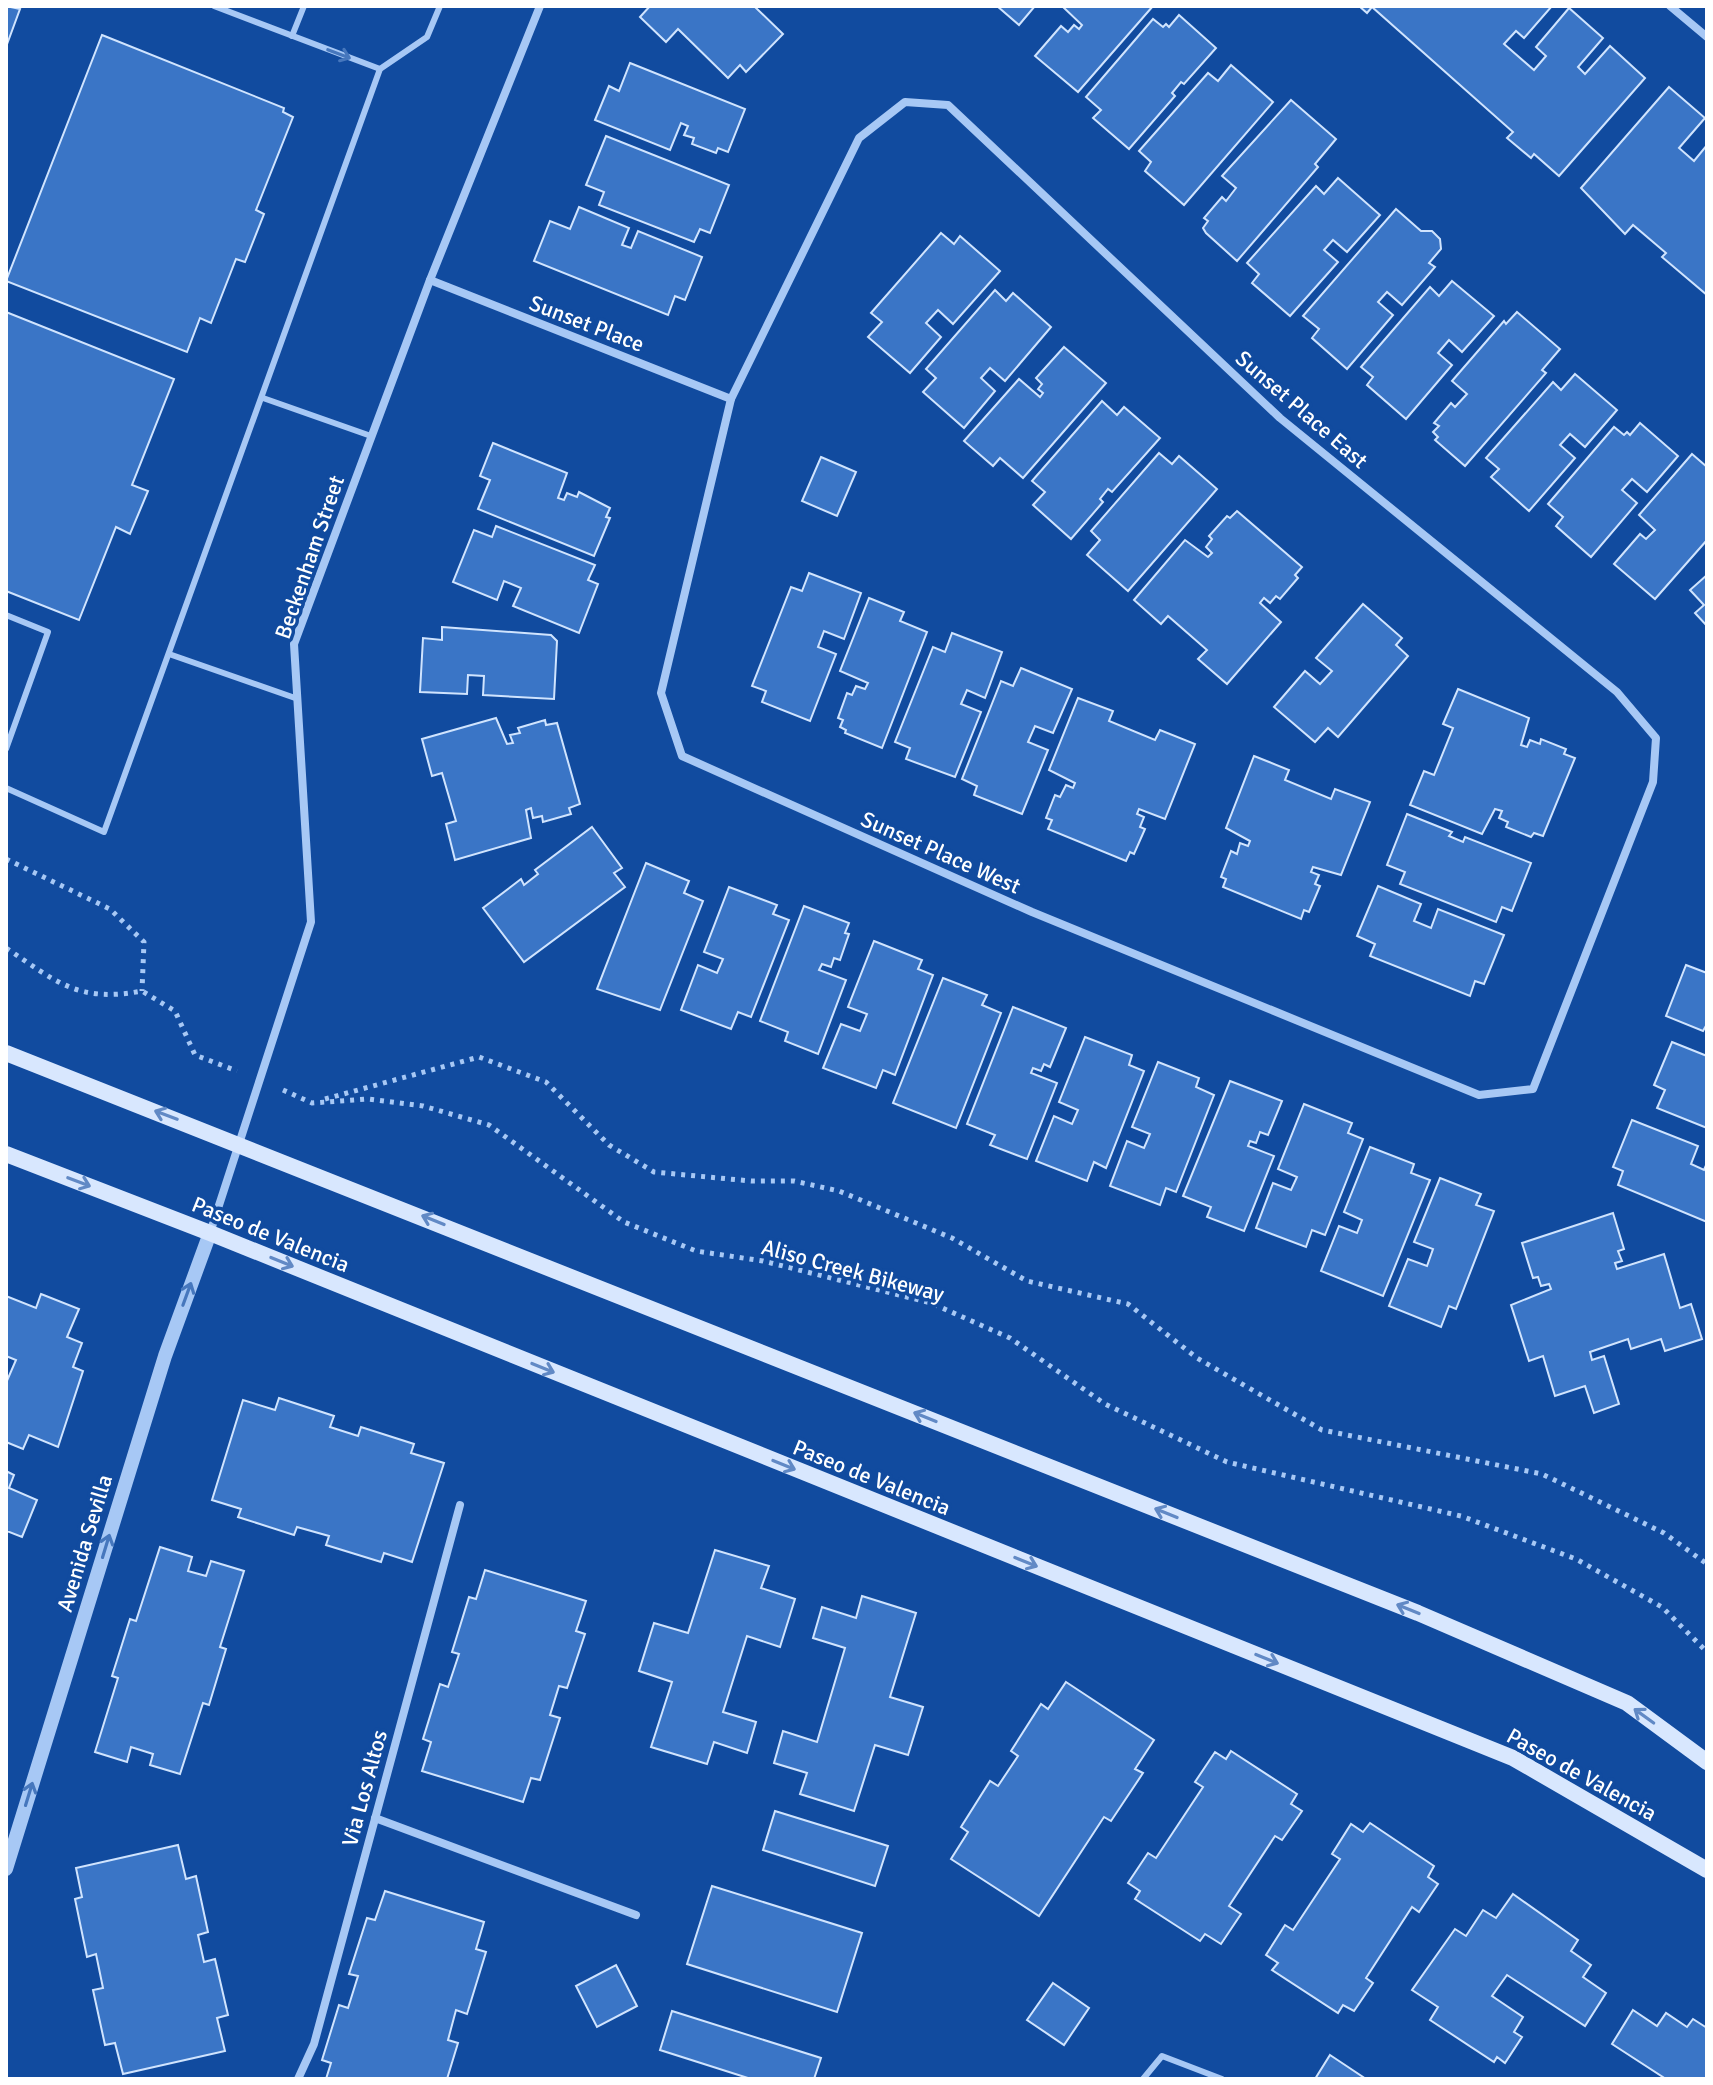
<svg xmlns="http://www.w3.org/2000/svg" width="1713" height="2085" viewBox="0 0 1713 2085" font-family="Signika,sans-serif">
<rect width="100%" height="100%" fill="#114b9f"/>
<g fill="#3a75c6" stroke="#d0e4fe" stroke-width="2">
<polygon points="6,6 20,9 6,47"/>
<polygon points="650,6 754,6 783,34 746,72 740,65 728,78 678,29 666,42 640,17"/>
<polygon points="997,6 1035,6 1019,25"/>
<polygon points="1153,6 1078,92 1035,56 1061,26 1068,32 1074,25 1079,29 1082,25 1062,6"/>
<polygon points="1359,6 1552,6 1524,38 1516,31 1504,44 1534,70 1546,56 1536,47 1569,8 1603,38 1578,67 1585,74 1610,46 1645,78 1559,176 1534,154 1531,158 1507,138 1513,132 1372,7 1367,13"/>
<polygon points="1179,15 1216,48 1184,84 1181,82 1172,93 1175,96 1129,149 1093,118 1101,110 1086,97 1153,19 1163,27 1166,24 1169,27"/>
<polygon points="102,35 284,108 283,112 293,117 256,210 264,214 245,262 236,259 211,323 200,318 187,352 6,281"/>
<polygon points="630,63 745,109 728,152 718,148 716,153 692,144 694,138 684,135 688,126 681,123 670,150 595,120 609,86 619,91"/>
<polygon points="1231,65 1273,102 1184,205 1145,171 1151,162 1139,151 1208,73 1218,81"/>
<polygon points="1669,87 1705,118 1679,148 1694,161 1707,145 1707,295 1662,257 1666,253 1633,225 1625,234 1581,188"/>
<polygon points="1291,100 1336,139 1315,164 1318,167 1237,261 1206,233 1203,228 1208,221 1204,218 1222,197 1226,201 1236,188 1222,176"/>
<polygon points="606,136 729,185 710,233 700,229 694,242 599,205 604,192 586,185"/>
<polygon points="1338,178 1380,215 1347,252 1333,240 1324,250 1338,262 1290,316 1252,283 1259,274 1247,263 1316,186 1324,194"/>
<polygon points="579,207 629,228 622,245 631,248 638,231 702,257 685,300 675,296 668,315 534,261 550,221 570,229"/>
<polygon points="1396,209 1421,231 1432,231 1440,239 1441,249 1429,263 1435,267 1402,305 1387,292 1378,302 1393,315 1347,369 1312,338 1319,329 1303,316"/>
<polygon points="941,233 954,244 960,236 1000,271 953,324 938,310 926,323 941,337 910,373 868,337 882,322 871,313"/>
<polygon points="1452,281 1494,316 1462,352 1449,340 1438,353 1452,365 1406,419 1367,385 1373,377 1361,367 1430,287 1439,296"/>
<polygon points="995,290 1006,301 1013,293 1051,327 1005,381 990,368 981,378 995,391 964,428 923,392 936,378 926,369"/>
<polygon points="6,312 174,379 132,485 148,491 130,534 116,527 79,620 6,591"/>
<polygon points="1517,312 1560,349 1542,370 1546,373 1465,466 1435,440 1438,437 1433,432 1439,426 1434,423 1451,403 1455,407 1467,394 1452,381 1504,321 1506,324"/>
<polygon points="1064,347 1106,383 1023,478 1000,458 993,466 964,441 1019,379 1040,397 1043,393 1038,389 1042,384 1036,378"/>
<polygon points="1575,374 1617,410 1585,447 1570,434 1560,445 1575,458 1529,511 1491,477 1499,469 1486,458 1553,382 1561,390"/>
<polygon points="1102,401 1117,415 1124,407 1160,438 1112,492 1108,489 1100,499 1103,502 1071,539 1033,505 1045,492 1032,481"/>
<polygon points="1640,423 1678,456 1647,492 1632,479 1622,490 1637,503 1591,557 1556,526 1563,517 1548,504 1614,427 1624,435 1627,432 1630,435"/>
<polygon points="493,443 567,473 558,498 564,500 567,493 577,497 579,492 610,508 606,517 610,518 594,556 478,509 490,480 480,476"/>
<polygon points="1159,453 1172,464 1179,456 1217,489 1128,591 1087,555 1100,540 1091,531"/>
<polygon points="1692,454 1707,467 1707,540 1655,599 1614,564 1640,534 1646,539 1655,530 1639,515"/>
<polygon points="821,457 856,472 837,516 802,501"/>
<polygon points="1237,511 1302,567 1295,575 1298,578 1280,599 1276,596 1270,603 1264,598 1260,603 1281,622 1227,684 1198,659 1207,650 1168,616 1161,624 1134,600 1185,540 1208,557 1212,553 1206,547 1212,539 1209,536 1227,516 1230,518"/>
<polygon points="496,526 595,565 588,580 598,584 579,633 513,606 521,588 504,581 497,600 453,582 474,530 492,537"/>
<polygon points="809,573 861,593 844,639 824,631 818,647 836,654 810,721 762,702 766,691 752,686 791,587 802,591"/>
<polygon points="1707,575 1707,626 1695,613 1704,605 1690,590"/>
<polygon points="869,598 904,612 900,621 927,632 882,748 845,733 846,730 840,727 843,720 838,718 847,693 852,695 856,686 865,689 868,683 840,671"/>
<polygon points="1363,604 1402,638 1396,645 1408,656 1338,737 1328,728 1315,742 1274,707 1305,671 1320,684 1332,671 1316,658"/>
<polygon points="442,627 551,635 557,641 554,699 483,695 484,676 468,675 467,694 420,692 423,638 442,640"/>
<polygon points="952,633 1002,652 985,698 967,690 961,704 981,712 955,777 906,759 910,748 895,742 933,647 945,652"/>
<polygon points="1021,668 1072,689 1053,733 1035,726 1028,742 1048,750 1022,814 974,795 977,786 962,779 1001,681 1013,686"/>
<polygon points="1458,689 1529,718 1521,745 1527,747 1530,740 1540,744 1541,739 1566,749 1564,754 1575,758 1543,836 1534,833 1531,837 1506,827 1508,822 1499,818 1502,811 1495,809 1482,834 1410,805 1424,771 1434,775 1453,728 1443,724"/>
<polygon points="1078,698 1113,711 1109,721 1155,740 1160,730 1195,744 1165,819 1139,809 1137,814 1144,817 1140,827 1145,829 1134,854 1130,852 1126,861 1048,829 1052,820 1046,818 1055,795 1060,797 1066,785 1073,788 1075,783 1049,770"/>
<polygon points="496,718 507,744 513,743 510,735 520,733 518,728 545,720 546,725 557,723 580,804 569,808 571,814 543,822 542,816 533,818 531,808 526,810 531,838 455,860 446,824 456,821 442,773 432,776 422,739"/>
<polygon points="1254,756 1289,770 1285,780 1331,799 1335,789 1370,802 1341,875 1313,867 1311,872 1319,875 1315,884 1320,886 1309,912 1304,910 1301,919 1223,887 1226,879 1221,877 1231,851 1237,854 1240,843 1248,846 1250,841 1226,828"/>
<polygon points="1407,814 1452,832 1449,836 1463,842 1465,837 1531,863 1512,911 1502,907 1496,922 1400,884 1405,872 1387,865"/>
<polygon points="592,827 622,868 614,873 625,887 524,962 483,908 521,879 524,885 538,874 535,870"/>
<polygon points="646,863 689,881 684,893 703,901 660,1010 597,989"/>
<polygon points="1378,886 1421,904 1414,921 1431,928 1438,909 1504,935 1484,984 1475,981 1470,996 1370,956 1375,944 1357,936"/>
<polygon points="729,887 777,905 773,914 789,920 751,1017 738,1012 731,1029 681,1010 698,965 717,973 723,959 704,952"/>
<polygon points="804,906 849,923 845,933 849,934 840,960 834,958 831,967 822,964 819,970 846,980 818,1054 785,1041 788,1032 760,1021"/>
<polygon points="874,941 922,960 918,969 933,975 895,1075 883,1070 876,1088 823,1068 841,1024 860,1031 867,1014 848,1007"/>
<polygon points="1686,965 1707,973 1707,1024 1703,1031 1666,1016"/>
<polygon points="943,978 987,995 982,1005 1001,1013 956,1128 893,1103"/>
<polygon points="1013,1007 1066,1028 1050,1067 1044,1064 1041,1071 1033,1068 1031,1073 1057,1083 1027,1159 990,1145 995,1135 967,1124"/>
<polygon points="1085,1037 1132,1055 1129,1065 1144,1071 1106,1168 1094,1162 1087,1181 1036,1161 1054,1116 1072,1124 1078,1110 1059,1102"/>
<polygon points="1672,1042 1707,1056 1707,1128 1657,1108 1665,1090 1654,1085"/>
<polygon points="1158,1062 1199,1078 1196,1087 1214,1095 1176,1192 1166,1188 1160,1205 1110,1186 1127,1141 1144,1148 1150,1134 1132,1127"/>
<polygon points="1230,1081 1282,1101 1268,1135 1260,1132 1256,1143 1250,1141 1248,1146 1274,1156 1244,1231 1207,1217 1211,1207 1183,1196"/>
<polygon points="1304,1104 1352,1123 1348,1133 1363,1139 1325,1235 1312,1230 1306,1247 1256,1228 1273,1183 1291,1190 1297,1177 1278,1169"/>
<polygon points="1632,1120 1698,1146 1691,1164 1704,1170 1707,1163 1707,1222 1618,1185 1623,1171 1613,1167"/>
<polygon points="1370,1147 1414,1164 1411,1173 1430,1180 1383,1296 1321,1271 1339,1226 1357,1233 1362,1220 1344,1212"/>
<polygon points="1440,1178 1481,1194 1476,1205 1494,1211 1456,1309 1449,1306 1441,1327 1389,1306 1408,1259 1427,1266 1433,1249 1414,1242"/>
<polygon points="1613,1213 1624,1249 1618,1251 1622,1261 1615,1263 1617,1269 1664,1254 1680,1308 1691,1304 1702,1339 1665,1351 1661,1339 1631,1349 1628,1339 1590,1352 1592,1360 1604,1356 1619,1404 1594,1413 1585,1386 1555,1396 1543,1356 1529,1361 1511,1305 1551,1289 1549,1284 1541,1286 1538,1277 1533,1278 1522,1243"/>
<polygon points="41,1294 79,1309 67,1337 82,1343 73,1367 83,1371 58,1447 29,1435 23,1449 6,1442 6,1383 16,1360 6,1356 6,1296 36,1308"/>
<polygon points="279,1398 334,1416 330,1427 358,1436 361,1427 414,1444 411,1453 444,1463 412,1562 384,1553 381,1562 326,1545 329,1536 297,1527 294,1535 238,1517 241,1509 212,1500 243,1400 275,1410"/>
<polygon points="6,1471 14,1475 9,1488 37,1500 22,1537 7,1531 6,1535"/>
<polygon points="160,1547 192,1557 188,1571 206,1576 211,1561 244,1571 220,1647 226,1649 209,1705 203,1703 180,1774 150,1765 153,1754 131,1747 127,1762 95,1752 118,1678 112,1676 130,1619 136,1621"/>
<polygon points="715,1550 769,1566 761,1588 795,1599 780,1647 747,1636 723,1712 756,1722 747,1753 714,1742 707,1764 651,1747 672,1682 639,1671 654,1623 688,1633"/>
<polygon points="485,1570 586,1601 576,1631 585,1634 567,1688 559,1686 550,1715 560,1718 540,1780 531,1778 523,1802 422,1771 431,1742 423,1739 440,1684 448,1687 459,1654 452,1652 469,1597 476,1599"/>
<polygon points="862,1596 916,1613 890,1697 923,1707 908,1755 875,1745 854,1811 800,1794 807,1773 774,1763 783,1731 817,1742 845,1648 813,1638 822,1607 856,1618"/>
<polygon points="1066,1682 1154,1740 1135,1769 1143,1773 1111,1821 1104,1817 1039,1916 951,1859 968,1832 961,1827 990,1781 998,1786 1018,1756 1011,1751 1041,1704 1048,1709"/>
<polygon points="1231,1751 1297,1794 1291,1804 1302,1811 1282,1840 1275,1836 1229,1906 1241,1914 1221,1944 1205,1934 1200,1941 1135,1899 1140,1891 1128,1883 1148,1853 1156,1858 1203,1787 1195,1782 1215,1752 1226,1759"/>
<polygon points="775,1811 888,1846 875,1886 763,1850"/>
<polygon points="1370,1823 1434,1866 1428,1877 1438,1884 1419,1912 1412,1907 1366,1978 1373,1983 1354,2011 1343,2005 1338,2013 1272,1970 1278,1963 1266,1955 1285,1925 1293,1930 1340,1859 1332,1854 1351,1824 1363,1832"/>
<polygon points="178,1845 186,1879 196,1876 208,1932 198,1935 204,1962 215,1959 228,2015 217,2018 225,2051 123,2074 115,2043 105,2045 93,1990 103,1988 96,1954 87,1957 75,1899 82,1897 76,1868"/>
<polygon points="712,1886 862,1933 837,2012 687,1964"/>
<polygon points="385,1891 484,1922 476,1949 486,1952 467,2014 456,2010 448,2040 458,2043 447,2079 326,2079 331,2063 322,2060 339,2005 348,2008 358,1976 349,1974 367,1918 375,1920"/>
<polygon points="1513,1894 1578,1940 1571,1951 1591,1965 1583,1977 1606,1993 1585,2026 1507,1975 1492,1996 1523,2017 1514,2032 1522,2037 1505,2063 1497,2057 1494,2062 1430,2020 1438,2007 1412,1990 1455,1929 1466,1936 1483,1910 1496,1918"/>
<polygon points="616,1965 637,2006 597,2027 576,1986"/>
<polygon points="1053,1983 1089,2008 1064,2045 1027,2020"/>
<polygon points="1633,2010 1657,2026 1666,2013 1687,2027 1693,2019 1707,2028 1707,2079 1666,2079 1612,2044"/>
<polygon points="672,2011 821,2058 814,2079 751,2079 660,2050"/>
<polygon points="1330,2055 1366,2079 1315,2079"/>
</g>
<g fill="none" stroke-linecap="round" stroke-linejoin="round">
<g stroke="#a7c8f5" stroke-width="5" stroke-dasharray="4 6" stroke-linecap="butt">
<polyline points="6,859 110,909 144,942 142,991"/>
<path d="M6 948C57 982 78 1003 142 991L175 1011 195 1055 237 1071"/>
<polyline points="283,1090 312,1103 368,1099 423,1106 489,1125 624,1222 696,1251 763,1261 931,1303 1010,1338 1105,1404 1227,1462 1461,1516 1576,1559 1662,1607 1707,1652"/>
<polyline points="325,1099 479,1057 546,1082 609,1145 654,1172 751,1181 794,1181 839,1191 952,1238 1027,1281 1128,1304 1197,1358 1322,1430 1542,1474 1664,1533 1707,1564"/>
</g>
<g stroke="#a7c8f5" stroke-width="6">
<polyline points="214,6 380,69"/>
<polyline points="292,36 304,6"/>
<polyline points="263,398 371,436"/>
<polyline points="6,615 48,632 6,749"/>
<polyline points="169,654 298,699"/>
<polyline points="6,788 104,832 380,69 427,37 440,6"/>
<polyline points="1143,2079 1162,2056 1222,2079"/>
</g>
<g stroke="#a7c8f5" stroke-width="8">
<polyline points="1670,6 1707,37"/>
<polygon points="905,102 948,105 1280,418 1617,692 1656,738 1653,782 1533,1089 1479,1095 1032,912 682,756 661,693 731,399 859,138"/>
<polyline points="430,280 731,399"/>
<polyline points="210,1233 311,922 294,644 430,280 540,6"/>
<polyline points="375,1818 636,1915"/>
<polyline points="298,2079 314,2044 460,1505"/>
</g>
<polyline stroke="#a7c8f5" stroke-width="14" points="6,1869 165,1356 210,1233"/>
<g stroke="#d8e7fe" stroke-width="16">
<polyline points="6,1053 1418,1613 1627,1703 1707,1762"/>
<polyline points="6,1154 210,1233 1513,1758 1707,1870"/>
</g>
</g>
<defs><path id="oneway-shaft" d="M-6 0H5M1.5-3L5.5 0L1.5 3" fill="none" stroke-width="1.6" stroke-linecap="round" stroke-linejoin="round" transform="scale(2)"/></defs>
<g stroke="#4677bd">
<use href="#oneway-shaft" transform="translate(339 54) rotate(21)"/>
<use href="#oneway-shaft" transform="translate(187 1294) rotate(-70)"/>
<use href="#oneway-shaft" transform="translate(106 1546) rotate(-73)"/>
<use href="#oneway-shaft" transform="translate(29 1794) rotate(-73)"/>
</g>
<g stroke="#6189c5">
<use href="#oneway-shaft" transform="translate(166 1115) rotate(-159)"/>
<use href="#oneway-shaft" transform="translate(79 1182) rotate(21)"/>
<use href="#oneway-shaft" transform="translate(433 1220) rotate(-158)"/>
<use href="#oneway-shaft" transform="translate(282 1262) rotate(22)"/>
<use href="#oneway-shaft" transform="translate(543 1368) rotate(22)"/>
<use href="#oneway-shaft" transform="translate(925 1417) rotate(-158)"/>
<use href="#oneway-shaft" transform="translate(784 1465) rotate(22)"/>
<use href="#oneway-shaft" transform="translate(1166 1513) rotate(-158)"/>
<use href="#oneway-shaft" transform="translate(1026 1562) rotate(22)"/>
<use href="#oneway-shaft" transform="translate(1408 1609) rotate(-158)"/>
<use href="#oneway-shaft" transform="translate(1267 1659) rotate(22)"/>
<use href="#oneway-shaft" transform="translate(1644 1716) rotate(-144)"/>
</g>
<g text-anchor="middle" stroke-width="7" stroke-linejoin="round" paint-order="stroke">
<g font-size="22" fill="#fff" stroke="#114b9f">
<text transform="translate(587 323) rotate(21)" y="8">Sunset Place</text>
<text transform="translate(1302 409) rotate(41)" y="8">Sunset Place East</text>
<text transform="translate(309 557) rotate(-71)" y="8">Beckenham Street</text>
<text transform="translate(941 852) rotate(24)" y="8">Sunset Place West</text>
<text transform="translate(271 1234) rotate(22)" y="8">Paseo de Valencia</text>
<text transform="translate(853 1270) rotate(15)" y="8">Aliso Creek Bikeway</text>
<text transform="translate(872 1477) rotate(22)" y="8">Paseo de Valencia</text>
<text transform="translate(84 1543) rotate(-73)" y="8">Avenida Sevilla</text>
<text transform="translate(1582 1774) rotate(29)" y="8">Paseo de Valencia</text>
<text transform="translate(364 1788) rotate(-75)" y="8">Via Los Altos</text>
</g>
</g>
<rect width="1713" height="2085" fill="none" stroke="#ffffff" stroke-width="16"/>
</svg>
